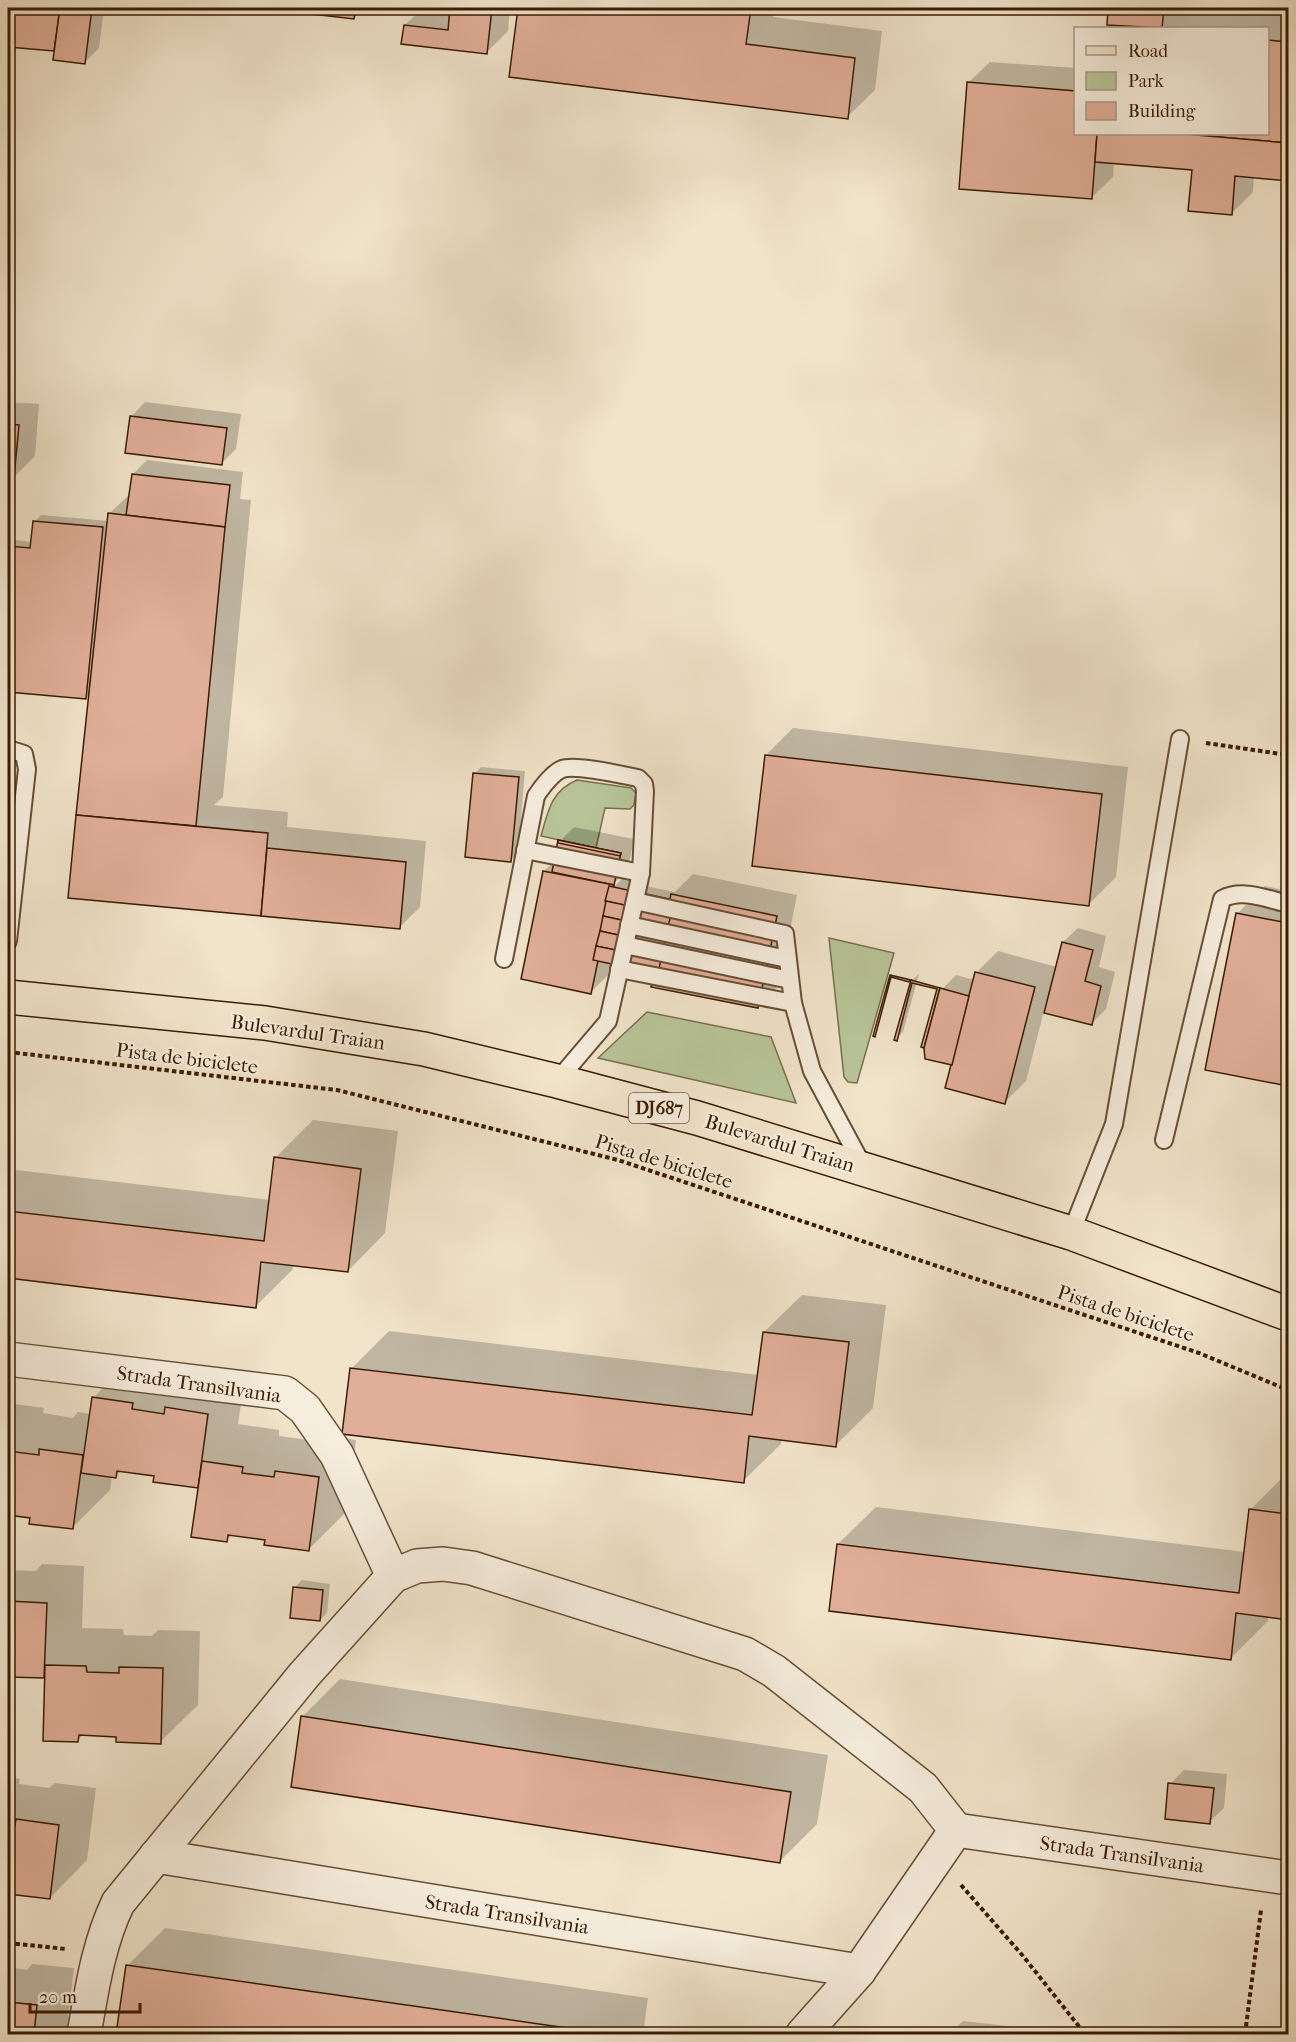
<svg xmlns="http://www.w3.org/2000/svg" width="1296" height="2042" viewBox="0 0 1296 2042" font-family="'IM FELL French Canon',serif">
<rect width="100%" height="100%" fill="#f1e4cb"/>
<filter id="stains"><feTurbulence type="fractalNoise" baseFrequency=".00333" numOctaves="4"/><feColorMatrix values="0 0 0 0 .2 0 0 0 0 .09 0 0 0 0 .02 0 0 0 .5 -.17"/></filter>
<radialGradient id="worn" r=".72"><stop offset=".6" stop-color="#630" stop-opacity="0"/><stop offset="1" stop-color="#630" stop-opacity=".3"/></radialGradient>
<g fill="#b8c599" stroke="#78704d" stroke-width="1.5">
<path d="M577 780 631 788 636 793 634 805 630 809 605 808 596 848 541 836C548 811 551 791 577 780Z"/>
<polygon points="829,938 894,953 857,1083 848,1082 844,1077"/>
<polygon points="647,1012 771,1037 796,1103 598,1058"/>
</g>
<g fill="#0003" fill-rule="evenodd">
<polygon points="8,8 104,8 99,48 85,62 56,49 8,46"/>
<polygon points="314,8 361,8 361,11 354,18 313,12"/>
<polygon points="423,8 510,8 508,31 487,52 405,25"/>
<polygon points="519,8 774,8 773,17 882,31 875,90 847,117 511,75"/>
<polygon points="1110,8 1233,8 1288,13 1288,180 1254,177 1253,192 1232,213 1193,169 1114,162 1113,177 1091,198 968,83 990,62 1076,68 1076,134 1268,134 1268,28 1108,28 1110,23 1108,23"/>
<polygon points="8,402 39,404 35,456 14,477 8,476"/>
<polygon points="145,402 241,414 236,449 222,463 131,417"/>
<polygon points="147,460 243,472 240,499 251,500 223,797 214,805 288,812 287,827 426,841 420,907 399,928 70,896 91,693 86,698 8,690 8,539 32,542 34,522 41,515 109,521 109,514 131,493 133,474"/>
<polygon points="793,728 1128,767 1116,877 1089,904 766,755"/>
<polygon points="481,767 525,771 518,853 511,860 475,774"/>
<polygon points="574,827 634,839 629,863 633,864 607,890 609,892 633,868 630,883 675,892 693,874 797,895 779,985 757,1007 655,972 612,971 591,992 544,871 556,860 560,841"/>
<polygon points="1265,886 1288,891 1288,1085 1207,1069 1237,914"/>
<polygon points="1078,928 1106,936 1099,967 1115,972 1106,1009 1092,1023 1044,1011 1026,1081 1005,1102 953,1064 942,989 956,975 975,980 977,972 998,951 1057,967 1063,942"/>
<polygon points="919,974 903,1032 896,1039 911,981"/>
<path d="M313 1120 398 1131 385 1233 348 1271 293 1264V1269L255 1307 8 1277V1169L270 1200 275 1158ZM264 1254 262 1267H259Z"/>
<polygon points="802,1295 886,1305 873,1408 836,1445 781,1438 781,1444 743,1481 352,1368 389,1331 759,1375 764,1332"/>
<polygon points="131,1360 245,1376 238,1424 279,1430 279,1436 309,1440 314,1434 356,1440 346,1512 308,1550 267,1539 233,1534 227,1540 199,1487 155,1480 156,1475 122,1470 115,1477 112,1476 110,1490 72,1528 31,1516 8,1513 8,1403 44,1408 43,1413 73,1418 78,1412 91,1414 93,1398"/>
<polygon points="1288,1472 1288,1618 1268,1616 1268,1621 1230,1659 838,1544 876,1507 1245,1552 1250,1510"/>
<polygon points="42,1564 84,1566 82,1628 123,1629 124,1635 152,1636 158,1630 200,1631 198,1705 160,1742 118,1735 84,1734 77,1741 46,1677 8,1675 8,1570 36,1571"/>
<polygon points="302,1580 330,1584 327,1613 320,1620 295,1587"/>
<polygon points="340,1679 828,1755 817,1824 780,1861 303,1716"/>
<polygon points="1184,1770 1227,1774 1224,1808 1209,1822 1170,1784"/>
<polygon points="8,1777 20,1779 19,1784 49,1788 55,1783 96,1788 87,1860 50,1898 8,1893"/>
<polygon points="165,1928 648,1998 643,2034 118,2033 128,1965"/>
<polygon points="32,1964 74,1968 66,2034 8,2034 8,1967 27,1970"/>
<polygon points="963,2021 1041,2030 1040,2034 949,2034"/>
</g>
<g fill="#e1ae99" stroke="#391c01" stroke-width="1.5">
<polygon points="8,8 60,8 54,51 8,47"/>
<polygon points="60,8 92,8 85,64 53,60"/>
<polygon points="312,8 356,8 354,19 312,14"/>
<polygon points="450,8 492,8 487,54 401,44 404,25 448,30"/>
<polygon points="518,8 751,8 746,44 855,58 848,119 509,77"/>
<polygon points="1108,8 1164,8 1162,28 1107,25"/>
<polygon points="1268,40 1288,42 1288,143 1184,134 1268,134"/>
<polygon points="967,82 1076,91 1076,134 1097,134 1092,199 959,189"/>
<polygon points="1097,134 1184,134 1288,143 1288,181 1235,176 1232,215 1188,211 1192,170 1095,162"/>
<polygon points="130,416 227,428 222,465 125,453"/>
<polygon points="8,424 19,425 14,478 8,478"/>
<polygon points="132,474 230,485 225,527 126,515"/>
<polygon points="108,513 225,527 196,826 76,815"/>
<polygon points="33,521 103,527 86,699 8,692 8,546 30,548"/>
<polygon points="765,755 1102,794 1089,906 752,866"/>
<polygon points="473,773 519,777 511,862 465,857"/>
<polygon points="76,815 268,833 261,916 68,898"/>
<polygon points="558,840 621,853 614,885 552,872"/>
<polygon points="558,840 621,853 620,856 558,843"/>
<polygon points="267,848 406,862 400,929 261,916"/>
<polygon points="543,871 614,885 591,994 521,979"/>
<polygon points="609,886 674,900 670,915 605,901"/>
<polygon points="671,894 777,916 758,1008 651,987"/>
<polygon points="606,901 671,915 667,930 603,916"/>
<polygon points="1236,913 1288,923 1288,1086 1205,1070"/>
<polygon points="603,916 667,930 664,945 600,931"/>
<polygon points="600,931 664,945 661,960 596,946"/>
<polygon points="1062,942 1093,950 1085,981 1101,986 1092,1025 1044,1013"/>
<polygon points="596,946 661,959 658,974 593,960"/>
<polygon points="975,972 1035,987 1005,1104 945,1088"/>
<polygon points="890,975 911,980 909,982 891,977 875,1037 873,1036"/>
<polygon points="911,980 940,988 924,1048 921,1047 937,989 912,983 897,1041 894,1040"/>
<polygon points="940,988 969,996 952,1065 925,1059 924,1048"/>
<polygon points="274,1157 361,1169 348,1272 261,1262 256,1308 8,1278 8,1211 264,1241"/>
<polygon points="763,1332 849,1342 836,1447 749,1436 744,1483 342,1434 350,1368 752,1415"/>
<polygon points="92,1397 133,1403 132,1409 164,1414 165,1407 208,1414 198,1488 153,1482 154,1476 117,1471 116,1478 81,1473"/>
<polygon points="39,1449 83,1455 73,1529 29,1524 30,1518 8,1515 8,1451 39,1455"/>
<polygon points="202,1461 243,1467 242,1473 274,1477 275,1471 319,1477 309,1551 264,1545 265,1540 228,1535 227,1542 191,1537"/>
<polygon points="1249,1509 1288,1514 1288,1620 1236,1613 1231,1660 829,1611 837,1544 1239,1593"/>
<polygon points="293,1587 323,1590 320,1621 290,1618"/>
<polygon points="8,1601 47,1603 44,1678 8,1677"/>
<polygon points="45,1665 86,1666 87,1672 119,1673 119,1667 163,1668 161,1744 116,1742 116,1737 79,1735 78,1742 43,1741"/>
<polygon points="301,1716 791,1792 780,1863 291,1787"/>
<polygon points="1168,1783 1214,1788 1210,1824 1165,1819"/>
<polygon points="16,1819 59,1825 50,1899 8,1894 8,1825 15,1825"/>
<polygon points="126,1965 560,2027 610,2034 116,2034"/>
<polygon points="8,2002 37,2005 34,2034 8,2034"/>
</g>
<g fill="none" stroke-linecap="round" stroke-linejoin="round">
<defs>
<g id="service">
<polyline points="8,749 24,754 27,769 8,941"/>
<polyline points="525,850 641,873"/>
<polyline points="635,901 785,934 793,1003"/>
<polyline points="629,925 787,959"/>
<polyline points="625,945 790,980"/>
<path d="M504 959 536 796C542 787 551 774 562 769 576 764 622 775 638 778L644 784 645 791 641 873 608 1021 557 1081"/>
<polyline points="619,969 793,1003 812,1071 864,1168"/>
<path d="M1164 1140 1222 899C1242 888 1267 899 1288 904"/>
<polyline points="1071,1233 1114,1124 1180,739"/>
</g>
<g id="minor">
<polyline points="8,1359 285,1393 305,1409 337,1455 393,1576"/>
<polyline points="156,1856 859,1971"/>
<path d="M84 2034C92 1989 98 1945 118 1903L304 1675 393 1576 417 1566 443 1564 472 1568 745 1654 774 1671 923 1788 956 1830"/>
<polyline points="803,2034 859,1971 956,1830 1288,1878"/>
</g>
<polyline id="primary" points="8,997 265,1023 424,1049 557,1081 697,1118 1071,1233 1288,1314"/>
</defs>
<use href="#service" stroke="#674e34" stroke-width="20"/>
<use href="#minor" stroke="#674e34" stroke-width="36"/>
<use href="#primary" stroke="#391c01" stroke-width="36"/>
<g stroke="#391c01" stroke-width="4" stroke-dasharray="4.5 3" stroke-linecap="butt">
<polyline points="1206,743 1288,755"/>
<polyline points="8,1052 337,1090 618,1160 1199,1353 1288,1390"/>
<polyline points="961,1885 1023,1956 1085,2034"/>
<polyline points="8,1943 66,1949"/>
<polyline points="1245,2034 1261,1910"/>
</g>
<use href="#service" stroke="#f6eddd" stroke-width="16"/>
<use href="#minor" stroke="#f6eddd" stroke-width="33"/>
<use href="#primary" stroke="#f1e4cb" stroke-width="33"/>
</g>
<g text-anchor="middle" stroke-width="4.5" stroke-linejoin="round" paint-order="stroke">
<rect fill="#f6eddd" stroke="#725b43" stroke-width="1.5" x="629" y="1093" width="60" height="30" rx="4.5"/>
<g font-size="18" font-weight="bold" fill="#391c01">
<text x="659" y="1114">DJ687</text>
</g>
<g font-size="20" fill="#391c01" stroke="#f6eddd">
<text transform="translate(308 1032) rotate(8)" y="7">Bulevardul Traian</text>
<text transform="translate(187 1058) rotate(7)" y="7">Pista de biciclete</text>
<text transform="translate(780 1143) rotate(17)" y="7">Bulevardul Traian</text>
<text transform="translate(664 1161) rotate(17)" y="7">Pista de biciclete</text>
<text transform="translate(1126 1313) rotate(18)" y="7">Pista de biciclete</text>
<text transform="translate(199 1384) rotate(8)" y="7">Strada Transilvania</text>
<text transform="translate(1122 1854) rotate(8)" y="7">Strada Transilvania</text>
<text transform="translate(507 1914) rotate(9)" y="7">Strada Transilvania</text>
</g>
</g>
<rect width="1296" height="2042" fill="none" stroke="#f1e4cb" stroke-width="30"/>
<rect x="9" y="9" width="1278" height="2024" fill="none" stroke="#391c01" stroke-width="3"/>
<rect x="15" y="15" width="1266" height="2012" fill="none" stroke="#391c01" stroke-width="1.5"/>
<rect x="1074" y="27" width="195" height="108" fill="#f6eddd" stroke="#aa9985" stroke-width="1.5"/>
<rect x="1086" y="46" width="30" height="9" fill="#f1e4cb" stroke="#aa9985" stroke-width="1.5"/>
<text x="1128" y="57" font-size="18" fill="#391c01">Road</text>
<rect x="1086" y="72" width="30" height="18" fill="#b8c599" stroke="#aa9985" stroke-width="1.5"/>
<text x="1128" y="87" font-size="18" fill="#391c01">Park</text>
<rect x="1086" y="102" width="30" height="18" fill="#e1ae99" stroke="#aa9985" stroke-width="1.5"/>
<text x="1128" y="117" font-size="18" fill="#391c01">Building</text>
<path d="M30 2003v9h110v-9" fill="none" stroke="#391c01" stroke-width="3"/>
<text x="39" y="2003" font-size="18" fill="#391c01" stroke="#f6eddd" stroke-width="4.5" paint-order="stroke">20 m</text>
<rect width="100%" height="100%" filter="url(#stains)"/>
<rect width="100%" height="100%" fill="url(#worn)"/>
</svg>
